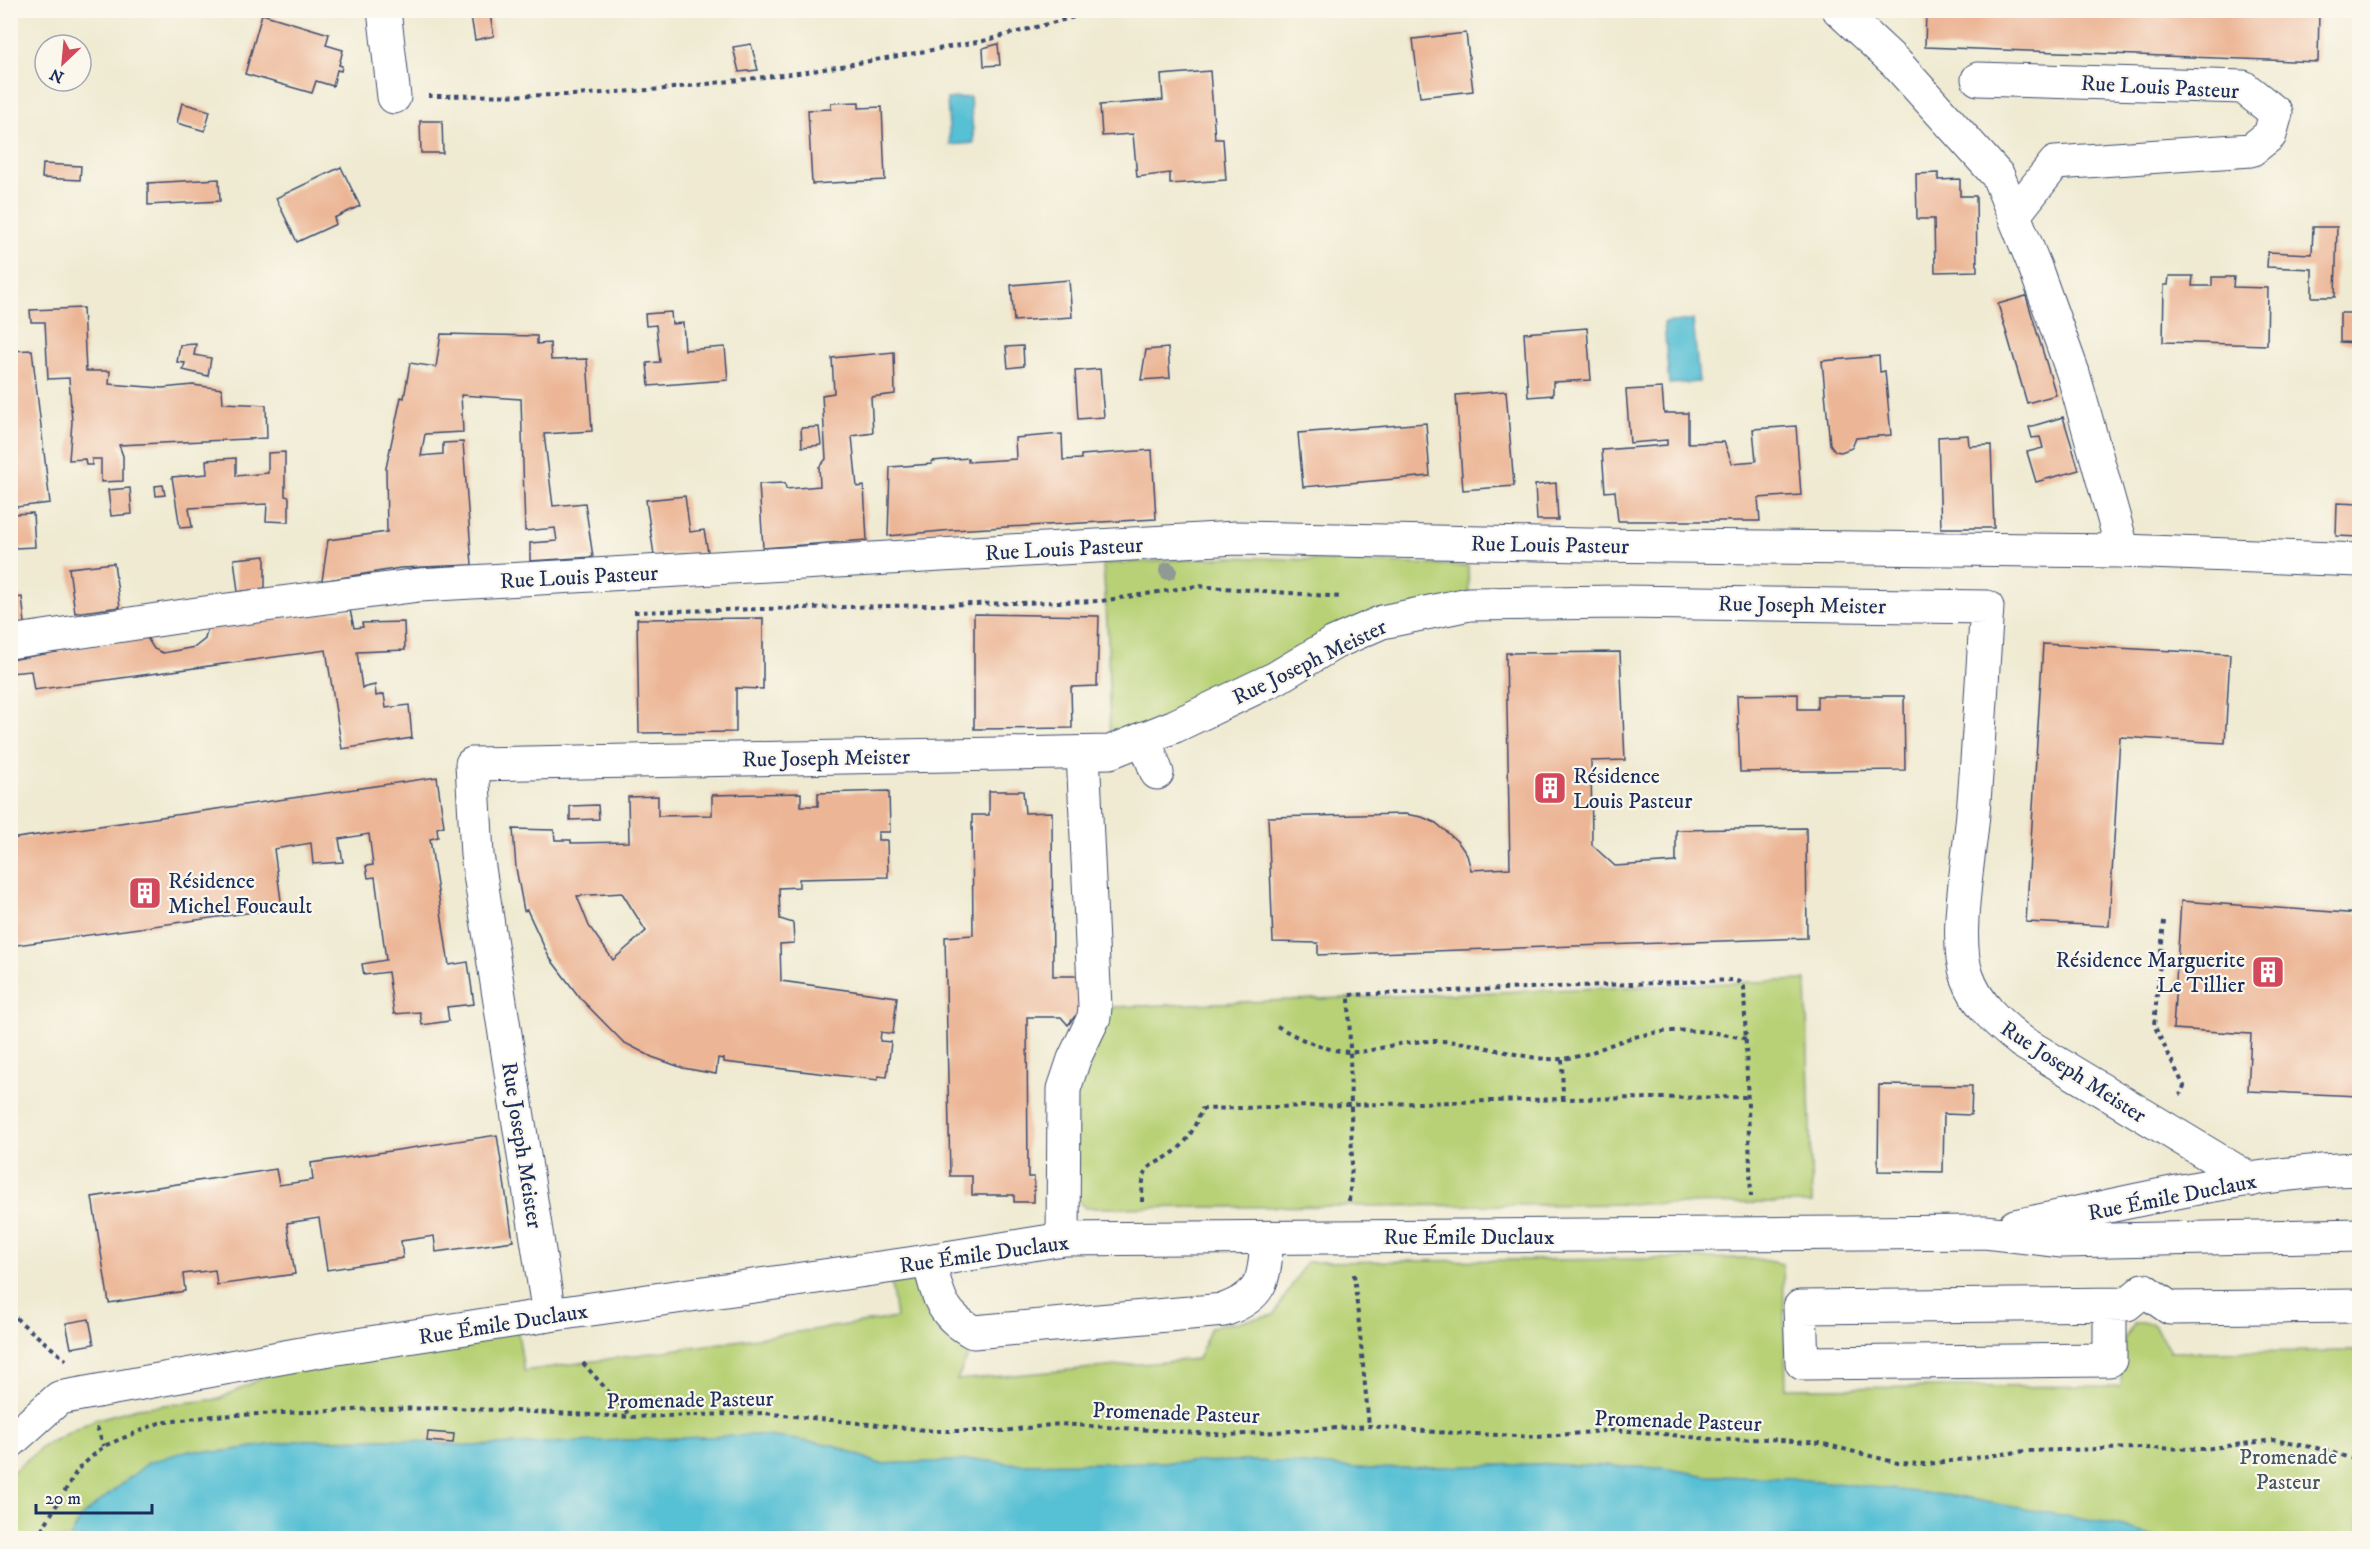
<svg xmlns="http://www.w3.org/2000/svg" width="2370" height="1549" viewBox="0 0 2370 1549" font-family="'IM FELL DW Pica',serif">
<rect width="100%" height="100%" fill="#fbf7ec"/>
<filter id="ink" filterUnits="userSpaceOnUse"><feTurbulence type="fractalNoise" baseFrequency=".0167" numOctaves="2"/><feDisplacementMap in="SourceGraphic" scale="12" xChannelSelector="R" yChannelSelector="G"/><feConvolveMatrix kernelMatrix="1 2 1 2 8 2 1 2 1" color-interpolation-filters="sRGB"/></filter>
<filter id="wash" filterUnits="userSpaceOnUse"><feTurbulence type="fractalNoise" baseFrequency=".008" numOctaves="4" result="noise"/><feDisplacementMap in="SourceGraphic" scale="24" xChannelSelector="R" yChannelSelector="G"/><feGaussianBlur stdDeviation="1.35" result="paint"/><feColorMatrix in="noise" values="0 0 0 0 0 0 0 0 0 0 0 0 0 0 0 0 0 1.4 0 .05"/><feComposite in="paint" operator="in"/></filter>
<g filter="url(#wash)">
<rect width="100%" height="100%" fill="#efead1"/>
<g fill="#b8d176" stroke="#6a806a" stroke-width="1.5">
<polygon points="1232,557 1468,566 1469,604 1406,616 1110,752 1108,639 1103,564"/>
<polygon points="1806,980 1812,1203 1085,1208 1075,1198 1077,1072 1113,1007"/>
<polygon points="1752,1258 1783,1264 1786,1388 2121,1386 2122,1342 2135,1323 2153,1323 2170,1352 2359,1351 2359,1538 2159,1538 2116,1525 2053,1515 1790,1478 1708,1476 1663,1468 1541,1464 1371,1469 1259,1461 1017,1464 979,1460 880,1464 833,1445 759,1435 470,1446 391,1439 304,1440 219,1452 189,1450 83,1516 70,1538 11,1538 10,1474 45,1445 94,1420 138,1408 219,1399 318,1351 516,1320 524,1371 896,1318 889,1267 908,1264 922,1305 937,1323 973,1345 957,1380 1198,1359 1211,1327 1274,1315 1306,1262"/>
</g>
<g fill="#57c0d4" stroke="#397899" stroke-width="1.5">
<polygon points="970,97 974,143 950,145 947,99"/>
<polygon points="1693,320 1699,382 1669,384 1664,323"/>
<polygon points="759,1435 833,1445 880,1464 979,1460 1017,1464 1259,1461 1371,1469 1541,1464 1663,1468 1708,1476 1790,1478 1953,1496 2116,1525 2159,1538 70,1538 82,1516 148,1463 189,1450 219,1452 304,1440 330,1440 391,1439 470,1446"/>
</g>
<g id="blocks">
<g fill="#ecb696" fill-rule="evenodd">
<polygon points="470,10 489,10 494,36 475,40"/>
<polygon points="1926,10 2319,10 2318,62 1925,47"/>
<polygon points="262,14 329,34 326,45 343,50 339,65 342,66 341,71 337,70 333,86 316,81 312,93 245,74"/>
<polygon points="1466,33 1473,91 1420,97 1413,39"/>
<polygon points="751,44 758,70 739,72 733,47"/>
<polygon points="998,44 1000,65 984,66 983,48"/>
<polygon points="1210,71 1215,139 1223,139 1226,180 1170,184 1170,173 1137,177 1133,134 1102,136 1100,105 1163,100 1161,75"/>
<polygon points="859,102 859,108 882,107 885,180 812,184 808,110 831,109 831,103"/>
<polygon points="182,103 210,111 205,131 177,123"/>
<polygon points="420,121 442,121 443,153 421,153"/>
<polygon points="43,164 81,166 80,180 42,178"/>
<polygon points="341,167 360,206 334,218 336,224 297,242 276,198"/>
<polygon points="1938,173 1938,180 1960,179 1960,196 1976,196 1977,271 1935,272 1934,219 1917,219 1916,174"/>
<polygon points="219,179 220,201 148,205 148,183"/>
<polygon points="2313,227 2337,227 2335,297 2312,297 2312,269 2267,267 2268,252 2312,254"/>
<polygon points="2169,276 2193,276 2192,286 2212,286 2212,277 2234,277 2233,287 2268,288 2267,345 2163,342 2164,285 2168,285"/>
<polygon points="1069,280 1072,317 1014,321 1011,285"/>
<polygon points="2026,296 2056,395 2027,403 1998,304"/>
<polygon points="83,308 86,371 110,371 109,384 162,388 193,385 222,389 223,403 266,405 267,438 119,445 123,456 123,481 101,482 101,459 92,459 92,465 86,465 85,459 69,460 72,422 69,378 48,379 45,322 31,322 30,310"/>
<polygon points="671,312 672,324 683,323 685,350 725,347 728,380 649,386 647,363 660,362 656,325 646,326 645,314"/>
<polygon points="2340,313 2360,313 2360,343 2340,342"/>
<polygon points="1587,328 1591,380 1553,382 1553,395 1528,397 1524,333"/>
<polygon points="441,334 537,336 537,344 550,343 551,360 587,359 592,431 544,434 553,506 585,503 593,557 530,561 530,543 557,541 555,528 525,531 521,399 461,395 463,432 425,434 421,456 443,454 443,443 463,442 472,565 400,568 322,581 328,540 387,532 386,468 401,397 404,398 410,363 436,367"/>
<polygon points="196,344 194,355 211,358 208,376 183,370 185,363 177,362 180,345"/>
<polygon points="1023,346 1024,366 1008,368 1006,347"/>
<polygon points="1168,348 1170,378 1141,380 1146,350"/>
<polygon points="32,350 50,503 16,507 10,478 10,351"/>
<polygon points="894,352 895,394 871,397 873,433 852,436 857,487 864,486 867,540 763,548 759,484 785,483 786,489 820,486 819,467 826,459 822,395 834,393 832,358"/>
<polygon points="1879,356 1880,372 1885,371 1891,435 1856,438 1852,448 1841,452 1835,451 1830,444 1822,361"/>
<polygon points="1100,369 1104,417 1078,419 1075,371"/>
<polygon points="1662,388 1664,413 1688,413 1688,443 1724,442 1732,463 1756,461 1753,429 1796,426 1801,495 1758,498 1760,521 1618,521 1615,491 1605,492 1602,450 1667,445 1667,440 1630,443 1626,390"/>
<polygon points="1506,391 1514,486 1463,490 1456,395"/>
<polygon points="2063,417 2079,470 2036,482 2027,452 2043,448 2040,437 2032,438 2029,427"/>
<polygon points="1426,423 1430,476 1303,487 1298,433"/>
<polygon points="819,427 821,445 802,447 801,428"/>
<polygon points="1062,434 1063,460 1081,459 1081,455 1152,450 1156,519 953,530 888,536 890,467 932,464 932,461 968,458 968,462 1016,459 1015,438"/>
<polygon points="1968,435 1969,446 1991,445 1994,528 1941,528 1938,437"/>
<polygon points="285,452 285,496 289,497 289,522 266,521 267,504 189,508 192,527 180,528 172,477 207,474 206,460 236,458 236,476 268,473 268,453"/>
<polygon points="1556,483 1558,520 1537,520 1535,485"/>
<polygon points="163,485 165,495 156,496 155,486"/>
<polygon points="130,488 132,514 111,516 108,490"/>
<polygon points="685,496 690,532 704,530 708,552 654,555 646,500"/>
<polygon points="2337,503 2360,504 2360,537 2336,536"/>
<polygon points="33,513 35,547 15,548 10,514"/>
<polygon points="265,556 265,588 238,592 234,559"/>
<polygon points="114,563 120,607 75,613 69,568"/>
<polygon points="22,597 25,623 10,626 10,599"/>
<polygon points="350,610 354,628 363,627 362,623 404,622 405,650 357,652 362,688 375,685 376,696 384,694 386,708 409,705 412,738 342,749 326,650 34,690 31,671 10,673 10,660 146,636 154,649 163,653 195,647 205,639 208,625"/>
<polygon points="974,614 1099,616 1097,686 1071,687 1072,728 974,729"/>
<polygon points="763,618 763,689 736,688 736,732 639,733 637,619"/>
<polygon points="2043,644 2230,654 2225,743 2120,737 2109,926 2026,922"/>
<polygon points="1620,652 1625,760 1591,761 1592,845 1615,866 1676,862 1676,830 1806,828 1807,938 1318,955 1318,943 1273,942 1268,817 1405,814 1422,817 1436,823 1458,842 1467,855 1471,870 1510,868 1506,653"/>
<polygon points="1798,694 1798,709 1817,709 1817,696 1904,696 1905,770 1740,772 1737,695"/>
<polygon points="437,777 444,826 437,828 438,837 430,839 449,965 468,962 474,1004 447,1007 449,1021 422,1025 420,1012 394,1014 388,972 364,975 362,964 386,960 375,877 368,878 366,866 373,865 369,834 339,839 343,862 313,864 311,843 274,849 282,908 10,946 10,839"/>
<path d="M889 791 890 832H878V840H887L888 877 799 879V887L779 888 780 919 793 923 794 943 780 944 781 981 897 997 893 1034 881 1032 880 1041 891 1042 887 1077 878 1076V1080L724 1062V1059L718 1058 716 1074 683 1068 652 1057 623 1042 580 998 549 957 527 910 524 911 516 868 513 829 554 830 555 840H571V843L629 842 628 797 658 796V816L712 815V795L801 793V806H818V793ZM622 893 646 931 613 960 589 926 577 896Z"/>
<polygon points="989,791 1023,791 1025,813 1052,812 1053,976 1081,976 1082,1017 1075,1016 1068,1025 1061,1017 1027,1017 1028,1177 1034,1177 1034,1202 1014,1202 1014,1195 972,1195 972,1176 950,1176 945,937 973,935 972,815 989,815"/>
<polygon points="598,805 599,819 570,820 570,806"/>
<polygon points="2181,901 2360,914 2360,1096 2248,1091 2251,1034 2173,1029"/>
<polygon points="1879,1085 1972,1086 1971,1115 1944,1114 1943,1172 1878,1171"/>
<polygon points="497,1135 513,1241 436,1252 434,1236 401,1241 403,1258 327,1270 319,1218 287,1223 295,1274 217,1285 215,1270 183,1274 185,1291 109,1303 92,1197 276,1169 279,1185 313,1180 311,1163"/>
<polygon points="89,1319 94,1344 71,1348 66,1323"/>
<polygon points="428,1432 454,1434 453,1443 427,1441"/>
</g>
</g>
</g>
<g filter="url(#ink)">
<use href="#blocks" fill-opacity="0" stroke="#3b4b6f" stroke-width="1.5"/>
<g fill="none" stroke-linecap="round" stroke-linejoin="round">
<defs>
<g id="minor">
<polyline points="384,10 394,97"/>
<polyline points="1839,10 1896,63 1998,176 2035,267 2073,373 2123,551"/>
<polyline points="1978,79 2243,87 2276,113 2270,135 2251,150 2055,163 2014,215"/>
<polyline points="10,642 197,614 419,585 1236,538 1586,545 2123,551 2360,560"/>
<polyline points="1144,738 1157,773"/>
<path d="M2015 1226C2129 1203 2244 1172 2360 1169"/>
<polyline points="1063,1239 1064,1089 1074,1059 1094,1017 1095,1007 1083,753"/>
<path d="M929 1261C938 1295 940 1314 973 1332L1224 1310C1265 1295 1264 1278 1267 1238"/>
<polyline points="2144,1290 2170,1308 2360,1306"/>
<polyline points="2110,1305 2110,1360 1802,1363 1800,1307 2127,1304 2144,1290"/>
<path d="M549 1315 477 855 472 764 1110 752 1175 726 1276 678 1334 643 1382 622 1469 604 1622 602 1987 607C1982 676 1979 744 1973 813 1970 856 1953 937 1967 976 1977 1005 1999 1024 2022 1042L2251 1180"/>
<polyline points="10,1442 59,1398 318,1351 549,1315 908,1264 1063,1239 1985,1232 2062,1241 2360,1235"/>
</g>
</defs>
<use href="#minor" stroke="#3b4b6f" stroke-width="35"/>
<g stroke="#3b4b6f" stroke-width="4" stroke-dasharray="4.5 4.5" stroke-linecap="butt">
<polyline points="428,96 573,95 664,89 807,72 983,41 1101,10"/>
<polyline points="634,612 1101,601 1197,586 1342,597"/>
<polyline points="2164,921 2154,1025 2184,1086 2180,1095"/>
<path d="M1277 1026C1300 1039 1322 1050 1349 1052 1366 1053 1382 1047 1399 1044 1418 1041 1438 1040 1457 1042 1490 1046 1529 1061 1560 1059 1582 1058 1601 1048 1621 1041 1664 1027 1703 1028 1746 1039"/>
<polyline points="1562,1059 1563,1099"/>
<polyline points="1349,1201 1352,1166 1349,995 1733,980 1740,982 1744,987 1751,1197"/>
<path d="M1142 1202C1142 1156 1150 1172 1178 1149 1190 1139 1196 1123 1202 1109L1563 1099 1748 1097"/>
<polyline points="1354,1274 1369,1426"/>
<polyline points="10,1311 19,1321 66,1360"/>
<polyline points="583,1363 631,1417"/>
<polyline points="97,1427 104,1446"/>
<polyline points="37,1538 78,1469 104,1446 159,1423 213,1416 376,1409 456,1408 631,1417 764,1413 935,1431 1002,1431 1059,1424 1229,1435 1369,1426 1436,1432 1537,1437 1614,1430 1654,1433 1719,1440 1768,1439 1820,1443 1898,1463 1928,1464 2025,1451 2142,1448 2204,1449 2273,1440 2317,1448 2360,1461"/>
</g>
<use href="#minor" stroke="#fff" stroke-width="33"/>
</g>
<circle fill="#909a95" cx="1168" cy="571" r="9"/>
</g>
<defs>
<symbol id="building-square" viewBox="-11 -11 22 22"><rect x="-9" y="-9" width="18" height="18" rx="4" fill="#d1495b" stroke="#fbf7ec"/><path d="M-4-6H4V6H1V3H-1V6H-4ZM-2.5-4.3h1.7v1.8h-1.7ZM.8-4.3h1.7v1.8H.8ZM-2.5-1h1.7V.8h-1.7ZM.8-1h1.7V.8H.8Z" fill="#fff"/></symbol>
</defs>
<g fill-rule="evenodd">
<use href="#building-square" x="1531" y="769" width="38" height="38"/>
<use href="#building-square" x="126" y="874" width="38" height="38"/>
<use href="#building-square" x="2249" y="953" width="38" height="38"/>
</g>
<g text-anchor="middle" stroke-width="4.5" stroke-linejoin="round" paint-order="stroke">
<g font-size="22" fill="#1b2f5e" stroke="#fbf7ec">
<text transform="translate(2160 86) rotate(3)" y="8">Rue Louis Pasteur</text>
<text transform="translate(1550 544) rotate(1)" y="8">Rue Louis Pasteur</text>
<text transform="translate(1064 548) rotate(-3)" y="8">Rue Louis Pasteur</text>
<text transform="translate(579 576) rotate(-3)" y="8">Rue Louis Pasteur</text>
<text transform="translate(1802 604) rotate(1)" y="8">Rue Joseph Meister</text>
<text transform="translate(1309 661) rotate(-26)" y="8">Rue Joseph Meister</text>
<text transform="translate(826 757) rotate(-1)" y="8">Rue Joseph Meister</text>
<text transform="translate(2074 1071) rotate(33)" y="8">Rue Joseph Meister</text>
<text transform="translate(523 1145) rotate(81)" y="8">Rue Joseph Meister</text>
<text transform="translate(2172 1196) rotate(-11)" y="8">Rue Émile Duclaux</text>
<text x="1469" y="1244">Rue Émile Duclaux</text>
<text transform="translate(984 1253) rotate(-8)" y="8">Rue Émile Duclaux</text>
<text transform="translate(503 1323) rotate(-9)" y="8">Rue Émile Duclaux</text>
<text transform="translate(690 1399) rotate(-1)" y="8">Promenade Pasteur</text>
<text transform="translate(1176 1412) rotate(2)" y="8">Promenade Pasteur</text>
<text transform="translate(1678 1420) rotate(2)" y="8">Promenade Pasteur</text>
</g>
<g font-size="22" fill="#1b2f5e" stroke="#fbf7ec" text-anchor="start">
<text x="1573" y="783">Résidence<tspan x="1573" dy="25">Louis Pasteur</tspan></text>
<text x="168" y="888">Résidence<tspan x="168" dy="25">Michel Foucault</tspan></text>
<text x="2245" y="967" text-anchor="end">Résidence Marguerite<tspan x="2245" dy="25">Le Tillier</tspan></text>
</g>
<g font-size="22" fill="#425864" stroke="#fbf7ec">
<text x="2288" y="1464">Promenade<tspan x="2288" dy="25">Pasteur</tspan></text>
</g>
</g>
<rect width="2370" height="1549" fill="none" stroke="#fbf7ec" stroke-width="36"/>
<g transform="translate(63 63) rotate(206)"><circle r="28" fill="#fbf7ec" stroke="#a1a7b3" stroke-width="1.5"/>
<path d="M0-4.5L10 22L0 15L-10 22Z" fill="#d1495b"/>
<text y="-9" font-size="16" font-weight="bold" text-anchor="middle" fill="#1b2f5e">N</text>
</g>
<path d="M36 1504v9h116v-9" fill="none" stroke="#1b2f5e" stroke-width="3"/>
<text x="45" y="1504" font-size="18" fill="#1b2f5e" stroke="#fbf7ec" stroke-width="4.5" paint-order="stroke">20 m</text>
</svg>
